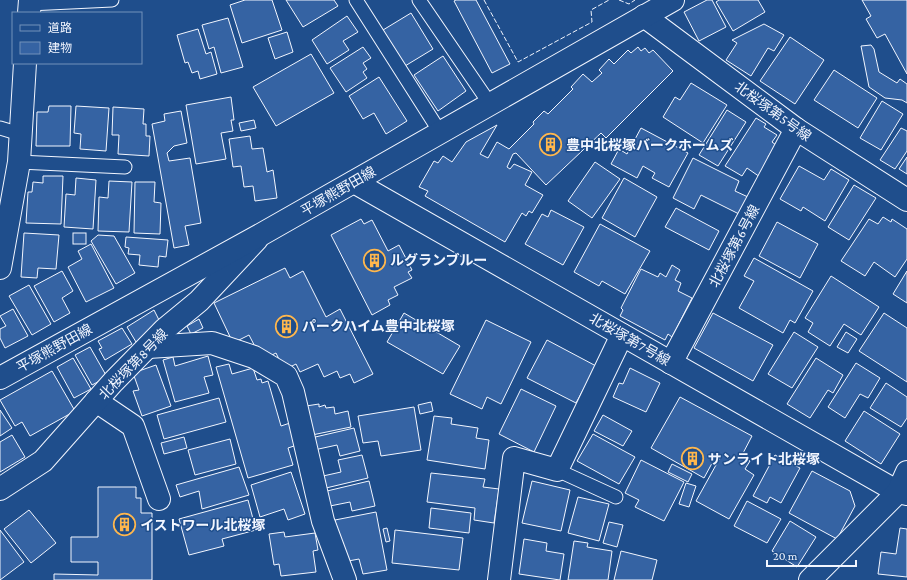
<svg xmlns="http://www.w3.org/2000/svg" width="907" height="580" viewBox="0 0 907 580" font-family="'Crimson Pro','Noto Sans JP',serif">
<rect width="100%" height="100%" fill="#1f4e8c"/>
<g fill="#3563a3" stroke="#f2f6ff">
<polygon points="245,0 272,0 282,30 242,43 230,5"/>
<polygon points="286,0 334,0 338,6 303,27"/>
<polygon points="456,0 476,0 510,64 492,73 454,1"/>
<polygon points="707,0 712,0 726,27 699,41 684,12"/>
<polygon points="719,0 758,0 765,12 733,31 716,2"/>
<polygon points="862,0 907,0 907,74 885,34 877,38 866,19 871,16"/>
<polygon points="411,13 433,49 405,66 383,30"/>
<polygon points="347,16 358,32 343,41 349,50 327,64 312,40"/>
<polygon points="228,18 243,67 221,73 214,47 209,49 202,25"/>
<polygon points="764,24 784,35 774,51 768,48 751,76 726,60 737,43 732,40"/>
<polygon points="198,29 206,54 211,52 217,74 200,79 198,71 192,73 188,62 185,63 177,35"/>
<polygon points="287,32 293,52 275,59 268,38"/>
<polygon points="790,37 824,60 795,104 760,81"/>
<polygon points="871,45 874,49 879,72 897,83 900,79 907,84 907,103 902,100 885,98 869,87 861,46"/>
<polygon points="363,47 371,58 363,63 367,69 363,72 367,78 346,92 330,68"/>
<polygon points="638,47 641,51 645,48 649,53 653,50 673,71 606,138 601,133 546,185 516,153 513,154 507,167 510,169 514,164 532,172 525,185 543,195 532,213 529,211 526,216 522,213 505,242 425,196 428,191 419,187 434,161 438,163 443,156 452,162 466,142 497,125 480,154 488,158 497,142 509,149 534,124 533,122 544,111 548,114 573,89 571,87 583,74 592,82 602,73 599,70 609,59 614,64 628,50 631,53"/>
<polygon points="311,54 334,93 276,126 253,87"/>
<polygon points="443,56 466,91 438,111 414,75"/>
<polygon points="834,70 877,98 858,128 814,100"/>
<polygon points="379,77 407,121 386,134 374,113 363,119 349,96"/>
<polygon points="691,83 727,105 703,143 663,117 675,97 680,100"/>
<polygon points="231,97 234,120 231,120 233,131 221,133 226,159 196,164 186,105"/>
<polygon points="882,101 903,114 881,150 860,138"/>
<polygon points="49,106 71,106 70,146 36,146 37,112 48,112"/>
<polygon points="76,106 109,108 106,151 80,149 81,134 74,133"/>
<polygon points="113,107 144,109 143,124 146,124 146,136 150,136 149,156 118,154 119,135 112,135"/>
<polygon points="727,110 746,122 718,166 699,155"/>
<polygon points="181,111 187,143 174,146 167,153 169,161 190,158 201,223 185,226 189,245 174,248 152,124 165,121 164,114"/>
<polygon points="756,118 766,124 764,127 777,135 772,142 776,145 768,157 772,159 760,177 747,168 742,176 725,166"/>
<polygon points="254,120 256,128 241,131 239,123"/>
<polygon points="641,128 688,153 669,187 652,178 655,173 643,166 637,178 611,164 619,149 627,154"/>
<polygon points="901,128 907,131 907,151 895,169 880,160"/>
<polygon points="250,136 252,149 263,148 267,172 273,170 277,198 255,201 253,186 244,187 241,166 233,167 229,139"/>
<polygon points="907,157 907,174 899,169"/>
<polygon points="693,158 739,181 735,191 748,197 739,214 701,195 694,209 673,198"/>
<polygon points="595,162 620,179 592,218 568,201"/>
<polygon points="799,166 824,180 831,169 849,180 825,221 803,207 801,211 780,199"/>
<polygon points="43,176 63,176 61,224 26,223 28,192 32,192 33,182 43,183"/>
<polygon points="76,178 96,180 93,229 64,227 66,194 75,195"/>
<polygon points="624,178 657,197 635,237 602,218"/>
<polygon points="109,181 132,182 129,232 98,231 99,197 108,198"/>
<polygon points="135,182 155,182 154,202 161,203 160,234 134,233"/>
<polygon points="854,185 876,198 849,240 828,227"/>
<polygon points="676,208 719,231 709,250 665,227"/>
<polygon points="551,210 584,227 563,265 525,244 542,214 548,217"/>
<polygon points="883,217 891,222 892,219 907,229 907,259 895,277 874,262 865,276 841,261 869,219 878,224"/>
<polygon points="361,219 364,224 372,220 388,251 399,245 412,270 408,272 412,278 394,287 398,295 388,300 390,305 372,315 331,235"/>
<polygon points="777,222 818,244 800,278 759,256"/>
<polygon points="600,224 650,251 625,294 602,281 599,286 574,272"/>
<polygon points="24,233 59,235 56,269 38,268 37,278 21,277"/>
<rect x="73" y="233" width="13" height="11"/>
<polygon points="98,235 114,236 135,273 116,284 91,241"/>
<polygon points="126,237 168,240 166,257 159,256 158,267 139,265 140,255 128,254 129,248 125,247"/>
<polygon points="91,244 114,288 86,302 68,267 82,259 78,251"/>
<polygon points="754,258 813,291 795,323 790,320 783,333 739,308 754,281 744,276"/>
<polygon points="672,265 680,270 675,280 681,283 678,291 692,298 672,337 668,334 665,340 620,316 623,310 621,308 641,269 658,277 660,273 666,277"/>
<polygon points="285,268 290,278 303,271 326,317 340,309 373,374 354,383 350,374 340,378 337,371 324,377 318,364 300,372 296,364 284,370 276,353 262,360 249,335 233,343 214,303"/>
<polygon points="62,271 73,291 62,298 70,313 54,322 34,286"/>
<polygon points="907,271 907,303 893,294"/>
<polygon points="831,276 879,307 861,335 844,324 830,346 808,332 813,323 805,318"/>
<polygon points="29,285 51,324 32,335 9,296"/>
<polygon points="13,309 28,336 5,348 0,338 0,329 6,326 0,316"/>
<polygon points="154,310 159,320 136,342 127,327"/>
<polygon points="404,313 460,346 443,374 387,342"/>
<polygon points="713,313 773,345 753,381 694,348"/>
<polygon points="884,313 907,328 907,382 859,351"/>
<polygon points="199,319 203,328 191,334 187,326"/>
<polygon points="486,320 531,342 501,404 487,397 482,409 450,394"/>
<polygon points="122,328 132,344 105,360 99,349 102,348 98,341"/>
<polygon points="794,332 818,347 792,388 768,374"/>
<polygon points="846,332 857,339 848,353 837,347"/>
<polygon points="547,340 596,366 576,403 527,378"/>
<polygon points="90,347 107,377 92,385 75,355"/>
<polygon points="208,356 213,375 204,377 209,393 175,402 163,360 173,357 175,366"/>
<polygon points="73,358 91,389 74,398 57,367"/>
<polygon points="816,358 843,375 833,393 828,390 810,418 787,404"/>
<polygon points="856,363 880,378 868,398 860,394 845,418 828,407"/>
<polygon points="229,364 232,374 253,368 257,380 261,379 262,383 268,381 281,426 290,423 297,445 288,448 293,465 248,478 216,367"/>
<polygon points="156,365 171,406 142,416 133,391 139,390 133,373"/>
<polygon points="630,368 660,383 646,412 613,397 619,383 623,384"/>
<polygon points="52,371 75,411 30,436 22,422 15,426 0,400"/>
<polygon points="886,383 907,397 907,418 901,427 870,408"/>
<polygon points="521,389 556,406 534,452 499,434"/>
<polygon points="680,397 752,436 741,457 750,461 745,469 754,475 729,519 696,501 721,456 717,454 704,478 651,448"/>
<polygon points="219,398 226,422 164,439 157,415"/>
<polygon points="431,402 433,411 420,414 418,405"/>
<polygon points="319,404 319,407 325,405 326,408 334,407 335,414 348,411 351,427 312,435 306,406"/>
<polygon points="414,407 421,450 381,456 378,441 363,443 358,416"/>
<polygon points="0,410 12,428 0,436"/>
<polygon points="864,411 900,434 881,464 845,441"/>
<polygon points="603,415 632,431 623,446 594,431"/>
<polygon points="434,416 452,418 451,424 478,428 476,438 489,440 485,469 427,460"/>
<polygon points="354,428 360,451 340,456 337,445 314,450 311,438"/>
<polygon points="593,434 635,457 619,484 577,461"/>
<polygon points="12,435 25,457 0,472 0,442"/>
<polygon points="184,437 187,448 164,454 161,443"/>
<polygon points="230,439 236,464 195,475 188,450"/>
<polygon points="362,455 368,478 326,488 323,476 341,472 338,460"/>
<polygon points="775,455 800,468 781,503 770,497 767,503 753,496"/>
<polygon points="641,460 684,482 664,521 635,507 639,500 625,493"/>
<polygon points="672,464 692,474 688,482 668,472"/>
<polygon points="239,467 249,495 202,509 199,491 180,497 176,485"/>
<polygon points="812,471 850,491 855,506 837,539 789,513"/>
<polygon points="291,472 305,514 288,520 284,509 260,517 251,485"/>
<polygon points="431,473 485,479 483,487 499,489 494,523 474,520 475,508 427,502"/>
<polygon points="369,481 375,506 352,511 350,502 330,506 327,491"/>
<polygon points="532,481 570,490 561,531 522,523"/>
<polygon points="686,483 696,486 689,507 679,504"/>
<polygon points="98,487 136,487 136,498 141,498 141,513 152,513 152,580 54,580 54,574 98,575 98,562 71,562 71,537 98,537"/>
<polygon points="578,497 609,504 599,541 568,533"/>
<polygon points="248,500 256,530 222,539 224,546 189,555 179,519"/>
<polygon points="747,501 781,519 767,543 734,526"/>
<polygon points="431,508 471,513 469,533 429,528"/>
<polygon points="29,510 56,543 31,563 4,529"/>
<polygon points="376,512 387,570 363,574 359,559 343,562 335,520"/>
<polygon points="790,521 816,537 797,567 772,551"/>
<polygon points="609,522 623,525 617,547 603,543"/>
<polygon points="387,528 390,541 386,542 383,529"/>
<polygon points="900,528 907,529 907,577 878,574 881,552 896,554"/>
<polygon points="0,530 24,562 0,580"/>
<polygon points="395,530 463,538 459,570 392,563"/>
<polygon points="284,532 285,537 315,533 318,550 313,551 316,572 281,576 279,564 274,565 269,534"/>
<polygon points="524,539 547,543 546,551 564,554 560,580 519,574"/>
<polygon points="574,541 588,543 587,547 612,551 608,580 568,580"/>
<polygon points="621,551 657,560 652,580 614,580"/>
</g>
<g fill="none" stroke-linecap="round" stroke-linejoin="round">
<defs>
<g id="lane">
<polyline points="356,0 440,132"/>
<polyline points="419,0 490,104"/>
<polyline points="29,4 112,0"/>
<polyline points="0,128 20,134"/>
<polyline points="19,162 125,167"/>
<polyline points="557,470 616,497"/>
</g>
<g id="street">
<polyline points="29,13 30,0"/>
<polyline points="644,16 796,129 907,200"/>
<polyline points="354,182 898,492 907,494"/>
<polyline points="0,268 19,162 25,63"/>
<polyline points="148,347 212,343 254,357 286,376 293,392 323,521 345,580"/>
<polyline points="671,363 796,129"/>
<polyline points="96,401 133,426 159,499"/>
<polyline points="0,489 43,461 113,382 165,329 199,301 257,239"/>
<polyline points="499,580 514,458 557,470 622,335"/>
<polyline points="810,580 898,492 907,472"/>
</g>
<polyline id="secondary" points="0,378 262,234 673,0"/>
</defs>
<use href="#lane" stroke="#f2f6ff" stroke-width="15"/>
<use href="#street" stroke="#f2f6ff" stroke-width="24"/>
<use href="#secondary" stroke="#f2f6ff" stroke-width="24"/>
<use href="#lane" stroke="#1f4e8c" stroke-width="13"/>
<use href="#street" stroke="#1f4e8c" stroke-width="22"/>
<use href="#secondary" stroke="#1f4e8c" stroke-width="22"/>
<g stroke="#f2f6ff" stroke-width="1" stroke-dasharray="5 2" stroke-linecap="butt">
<polyline points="484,0 518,62 592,22 591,10 609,0"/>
<polyline points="619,0 629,4 635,0"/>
</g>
</g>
<defs>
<symbol id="building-ring" viewBox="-11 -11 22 22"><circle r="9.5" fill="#1f4e8c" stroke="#ffb74d" stroke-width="1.5"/><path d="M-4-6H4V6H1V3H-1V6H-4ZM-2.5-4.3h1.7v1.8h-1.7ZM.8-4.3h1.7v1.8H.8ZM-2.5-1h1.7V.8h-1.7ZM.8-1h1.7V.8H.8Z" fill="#ffb74d"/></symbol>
</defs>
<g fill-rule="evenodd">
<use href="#building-ring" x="538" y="132" width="25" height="25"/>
<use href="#building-ring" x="362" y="248" width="25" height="25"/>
<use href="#building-ring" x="274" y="314" width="25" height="25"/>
<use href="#building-ring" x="680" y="446" width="25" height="25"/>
<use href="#building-ring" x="112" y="512" width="25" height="25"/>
</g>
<g text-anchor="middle" stroke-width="3" stroke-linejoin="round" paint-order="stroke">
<g font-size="14" fill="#f2f6ff" stroke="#1f4e8c">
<text transform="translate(773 111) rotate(36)" y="5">北桜塚第5号線</text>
<text transform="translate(338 191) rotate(-30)" y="5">平塚熊野田線</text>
<text transform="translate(734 246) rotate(-62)" y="5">北桜塚第6号線</text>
<text transform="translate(630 339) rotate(30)" y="5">北桜塚第7号線</text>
<text transform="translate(54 348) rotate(-29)" y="5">平塚熊野田線</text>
<text transform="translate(133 364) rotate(-46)" y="5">北桜塚第8号線</text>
</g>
<g font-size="14" font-weight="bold" fill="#f2f6ff" stroke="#1f4e8c" text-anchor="start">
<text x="566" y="150">豊中北桜塚バークホームズ</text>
<text x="390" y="265">ルグランブルー</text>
<text x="302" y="331">パークハイム豊中北桜塚</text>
<text x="708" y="464">サンライト北桜塚</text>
<text x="140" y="530">イストワール北桜塚</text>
</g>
</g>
<rect x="12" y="12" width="130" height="52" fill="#1f4e8c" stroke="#7391ba"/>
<rect x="20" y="25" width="20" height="6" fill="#1f4e8c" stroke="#7391ba"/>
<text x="48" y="32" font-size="12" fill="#f2f6ff">道路</text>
<rect x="20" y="42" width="20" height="12" fill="#3563a3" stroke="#7391ba"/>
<text x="48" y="52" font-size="12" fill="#f2f6ff">建物</text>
<path d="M767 560v6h89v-6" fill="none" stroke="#f2f6ff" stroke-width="2"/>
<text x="773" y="560" font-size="12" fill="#f2f6ff" stroke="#1f4e8c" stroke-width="3" paint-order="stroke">20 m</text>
</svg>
